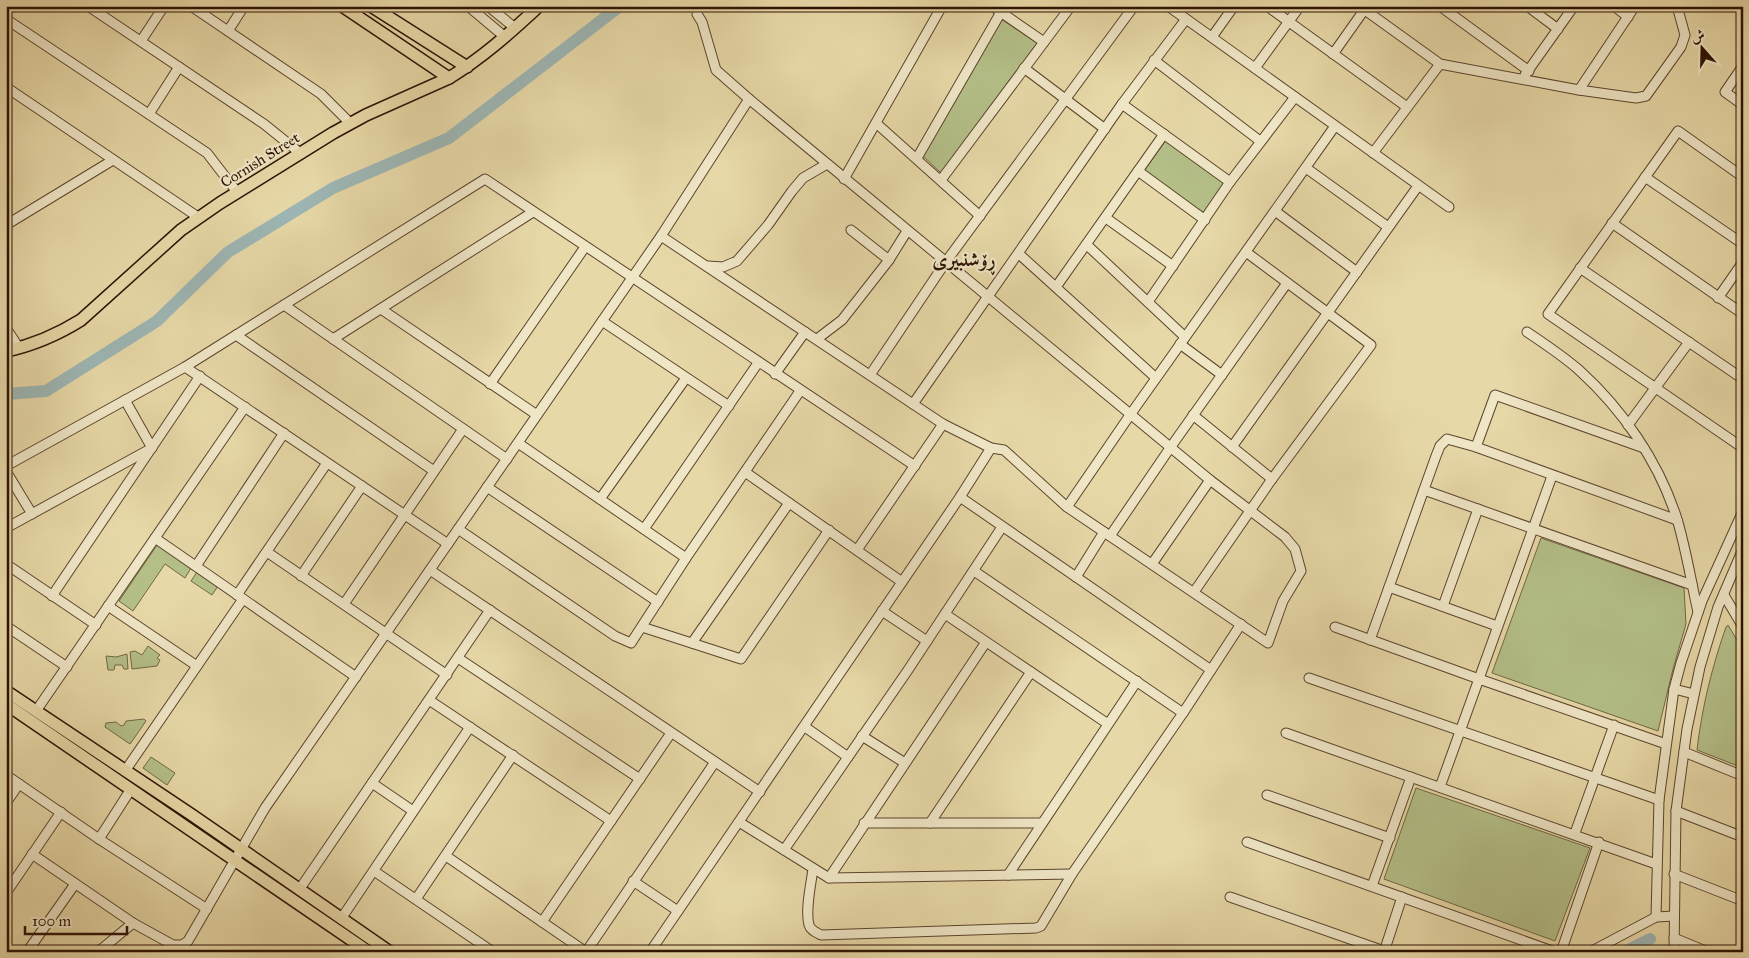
<svg xmlns="http://www.w3.org/2000/svg" width="1749" height="958" viewBox="0 0 1749 958" font-family="'IM FELL Great Primer',Amiri,serif">
<rect width="100%" height="100%" fill="#e7d8a7"/>
<filter id="stains"><feTurbulence type="fractalNoise" baseFrequency=".004" numOctaves="4"/><feColorMatrix values="0 0 0 0 .2 0 0 0 0 .09 0 0 0 0 .02 0 0 0 .5 -.17"/></filter>
<radialGradient id="worn" r=".72"><stop offset=".6" stop-color="#630" stop-opacity="0"/><stop offset="1" stop-color="#630" stop-opacity=".3"/></radialGradient>
<g fill="#b4bf88" stroke="#716846">
<polygon points="1001,19 1037,43 941,173 922,155"/>
<polygon points="1166,140 1226,182 1204,213 1144,171"/>
<polygon points="1541,538 1684,588 1686,624 1673,669 1658,731 1492,673"/>
<polygon points="157,545 191,568 185,578 165,564 133,611 119,601"/>
<polygon points="197,572 218,586 212,595 191,581"/>
<path d="M1728 625 1743 650V768L1697 750C1702 707 1712 667 1726 627Z"/>
<polygon points="148,646 160,655 157,658 160,660 157,666 132,669 130,652 135,651 142,655"/>
<polygon points="127,654 128,669 124,669 122,665 115,665 114,670 108,670 106,656 116,657"/>
<polygon points="144,719 146,721 130,744 105,727 106,723 116,722 121,726 124,725 126,721"/>
<polygon points="151,757 175,773 167,785 143,768"/>
<polygon points="1416,788 1590,848 1555,941 1384,879"/>
</g>
<g fill="none" stroke-linecap="round" stroke-linejoin="round">
<g stroke="#9db6b4" stroke-width="12">
<polyline points="6,394 46,391 157,321 228,252 333,188 449,138 620,6"/>
<polyline points="1624,952 1650,939"/>
</g>
<defs>
<g id="minor">
<polyline points="88,6 264,124 300,153"/>
<polyline points="191,6 321,94 350,123"/>
<polyline points="468,6 505,37"/>
<polyline points="488,6 515,28"/>
<polyline points="992,6 1044,42"/>
<polyline points="1168,6 1449,207"/>
<polyline points="1267,6 1407,107"/>
<polyline points="1440,6 1529,71"/>
<polyline points="1527,6 1558,29"/>
<polyline points="1614,6 1628,17"/>
<polyline points="1365,10 1440,64 1579,90 1636,98 1646,96 1681,47 1685,35 1677,6"/>
<polyline points="6,13 10,6"/>
<polyline points="6,19 207,153 237,192"/>
<polyline points="228,31 244,6"/>
<polyline points="1212,37 1234,6"/>
<polyline points="141,41 164,6"/>
<polyline points="1333,54 1367,6"/>
<polyline points="1154,60 1260,141"/>
<polyline points="1743,66 1725,92 1743,105"/>
<polyline points="1024,68 1105,129"/>
<polyline points="1255,68 1300,6"/>
<polyline points="1525,75 1574,6"/>
<polyline points="6,87 198,217"/>
<polyline points="1579,90 1635,6"/>
<polyline points="1122,104 1230,182"/>
<polyline points="149,114 179,67"/>
<polyline points="876,123 980,216"/>
<polyline points="1373,153 1440,64"/>
<polyline points="917,158 1001,12"/>
<polyline points="1306,168 1388,227"/>
<polyline points="1138,171 1205,220"/>
<polyline points="1645,177 1743,244"/>
<polyline points="1743,177 1678,131 1548,314 1743,448"/>
<polyline points="844,179 942,6"/>
<polyline points="941,180 1071,6"/>
<polyline points="1275,211 1357,272"/>
<polyline points="1106,218 1173,266"/>
<polyline points="1612,223 1743,314"/>
<polyline points="6,225 113,160"/>
<polyline points="851,230 889,260"/>
<polyline points="661,236 943,424 991,448 1004,450 1067,507 1268,643 1283,601 1301,571 1295,549 1285,537 1210,480 749,99 716,70 702,22 697,14"/>
<polyline points="1087,245 1185,337"/>
<polyline points="1019,254 1156,378"/>
<polyline points="708,266 723,267 737,261 768,225 792,191 803,178 827,164"/>
<polyline points="1580,268 1743,379"/>
<polyline points="1056,287 1164,134"/>
<polyline points="1718,298 1743,262"/>
<polyline points="1148,302 1230,182 1295,97"/>
<polyline points="284,305 507,459"/>
<polyline points="381,309 537,415"/>
<polyline points="602,321 729,406"/>
<polyline points="6,328 19,348"/>
<path d="M1527 332C1545 344 1563 356 1579 370 1623 410 1659 462 1677 519 1686 549 1691 581 1698 612"/>
<polyline points="236,335 434,471"/>
<polyline points="333,339 533,212"/>
<polyline points="817,339 842,320 889,260 907,231"/>
<polyline points="1180,344 1222,375"/>
<polyline points="185,367 448,544"/>
<polyline points="775,374 805,332"/>
<polyline points="870,375 945,263 1134,6"/>
<polyline points="490,384 585,247"/>
<polyline points="913,404 1122,104 1186,19"/>
<polyline points="1193,415 1272,479"/>
<polyline points="1628,425 1689,342"/>
<polyline points="518,443 686,558"/>
<polyline points="1232,447 1418,186"/>
<polyline points="1476,447 1495,395 1644,448"/>
<polyline points="6,466 185,367 485,179 915,466"/>
<polyline points="6,471 32,514"/>
<polyline points="745,472 902,582"/>
<polyline points="487,487 658,602"/>
<polyline points="1424,490 1692,585"/>
<polyline points="960,497 1211,670"/>
<polyline points="600,499 686,378"/>
<polyline points="1067,507 1130,415 1335,126"/>
<polyline points="6,528 152,448 125,400"/>
<polyline points="458,529 615,636 631,643 686,558 800,391"/>
<polyline points="644,529 758,363"/>
<polyline points="1110,536 1170,448 1287,283"/>
<polyline points="155,538 356,677"/>
<polyline points="857,550 943,424"/>
<polyline points="267,552 447,675"/>
<polyline points="6,564 96,625"/>
<polyline points="1152,564 1210,480"/>
<polyline points="196,566 284,433"/>
<polyline points="430,570 760,792"/>
<polyline points="974,571 1183,713"/>
<polyline points="301,576 362,486"/>
<polyline points="1076,577 1104,532"/>
<polyline points="1389,587 1497,626"/>
<polyline points="1194,592 1272,479 1371,345 1246,252"/>
<polyline points="237,595 327,463"/>
<polyline points="1724,595 1743,627"/>
<polyline points="52,596 200,376"/>
<polyline points="344,604 463,429"/>
<polyline points="108,606 197,666"/>
<polyline points="1443,606 1478,509"/>
<polyline points="882,611 927,641"/>
<polyline points="945,614 1108,724"/>
<polyline points="6,626 67,667"/>
<polyline points="642,627 741,659 829,530"/>
<polyline points="1335,627 1479,679 1666,744"/>
<polyline points="1370,640 1436,456 1440,446 1447,439 1476,447 1677,520"/>
<polyline points="692,643 789,503"/>
<polyline points="458,658 640,779"/>
<polyline points="1309,678 1659,800"/>
<polyline points="1674,689 1694,694"/>
<polyline points="429,700 611,821"/>
<polyline points="36,711 245,407"/>
<polyline points="805,727 848,757"/>
<polyline points="1286,733 1656,864"/>
<polyline points="862,736 905,763"/>
<polyline points="1684,752 1743,776"/>
<polyline points="125,771 243,599"/>
<polyline points="6,775 99,839 207,909"/>
<polyline points="372,783 413,811"/>
<polyline points="1440,787 1552,476"/>
<polyline points="1267,795 1390,838"/>
<polyline points="6,803 19,784"/>
<polyline points="1676,811 1743,837"/>
<polyline points="739,822 829,878 1072,874"/>
<polyline points="864,823 1042,823"/>
<polyline points="930,823 1031,672"/>
<polyline points="1575,833 1614,725"/>
<polyline points="99,839 131,789"/>
<polyline points="1247,842 1555,952"/>
<polyline points="784,850 908,670 1002,527"/>
<polyline points="32,854 133,923 173,945 182,945 188,941 265,808 661,236 749,99"/>
<polyline points="446,856 586,952"/>
<path d="M813 869C811 884 805 910 809 925 811 931 816 932 821 935L1036 928 1041 926 1072 874 1183 713 1241 624"/>
<polyline points="374,871 493,952"/>
<polyline points="1674,874 1743,901"/>
<polyline points="1008,875 1137,681"/>
<polyline points="829,878 986,642"/>
<polyline points="633,881 678,911"/>
<polyline points="1372,886 1411,777"/>
<polyline points="299,890 490,610"/>
<polyline points="6,893 61,812"/>
<polyline points="1230,897 1387,952"/>
<polyline points="416,899 513,755"/>
<polyline points="1656,917 1659,800 1674,689 1681,663 1702,601 1743,511"/>
<polyline points="341,919 470,727"/>
<polyline points="542,922 671,733"/>
<polyline points="1674,938 1708,952"/>
<polyline points="27,952 75,884"/>
<polyline points="98,952 133,923"/>
<polyline points="586,952 715,762"/>
<polyline points="650,952 960,497 991,448"/>
<polyline points="1384,952 1402,897"/>
<polyline points="1561,952 1599,842"/>
<polyline points="1590,952 1656,917 1674,916"/>
<polyline points="1674,952 1676,811 1687,729 1700,667 1718,607 1743,549"/>
</g>
<g id="major">
<polyline points="342,6 449,78"/>
<polyline points="371,6 467,67"/>
<path d="M6 351C34 345 57 335 81 320L181 230 220 203 333 133 366 115 449 78C482 58 510 33 539 6"/>
<polyline points="6,691 192,815 390,952"/>
<polyline points="6,704 369,952"/>
</g>
</defs>
<use href="#minor" stroke="#5c442d" stroke-width="11"/>
<use href="#major" stroke="#2e1204" stroke-width="14"/>
<use href="#minor" stroke="#efe6c6" stroke-width="9"/>
<use href="#major" stroke="#e7d8a7" stroke-width="11"/>
</g>
<g text-anchor="middle" stroke-width="4.5" stroke-linejoin="round" paint-order="stroke">
<g font-size="15" fill="#2e1204" stroke="#efe6c6">
<text transform="translate(260 160) rotate(-32)" y="5">Cornish Street</text>
</g>
<g font-size="20" font-weight="bold" fill="#2e1204" stroke="#efe6c6">
<text x="964" y="266">ڕۆشنبیری</text>
</g>
</g>
<rect width="1749" height="958" fill="none" stroke="#e7d8a7" stroke-width="25"/>
<rect x="8" y="8" width="1734" height="943" fill="none" stroke="#2e1204" stroke-width="2.5"/>
<rect x="12" y="12" width="1724" height="933" fill="none" stroke="#2e1204"/>
<g transform="translate(1702 48) rotate(340)" stroke="#efe6c6" stroke-width="4" paint-order="stroke">
<path d="M0-4L9 19L0 12L-9 19Z" fill="#2e1204"/>
<text y="-8" font-size="14" font-weight="bold" text-anchor="middle" fill="#2e1204">ش</text>
</g>
<path d="M25 926v8h102v-8" fill="none" stroke="#2e1204" stroke-width="2.5"/>
<text x="32" y="926" font-size="15" fill="#2e1204" stroke="#efe6c6" stroke-width="4" paint-order="stroke">100 m</text>
<rect width="100%" height="100%" filter="url(#stains)"/>
<rect width="100%" height="100%" fill="url(#worn)"/>
</svg>
